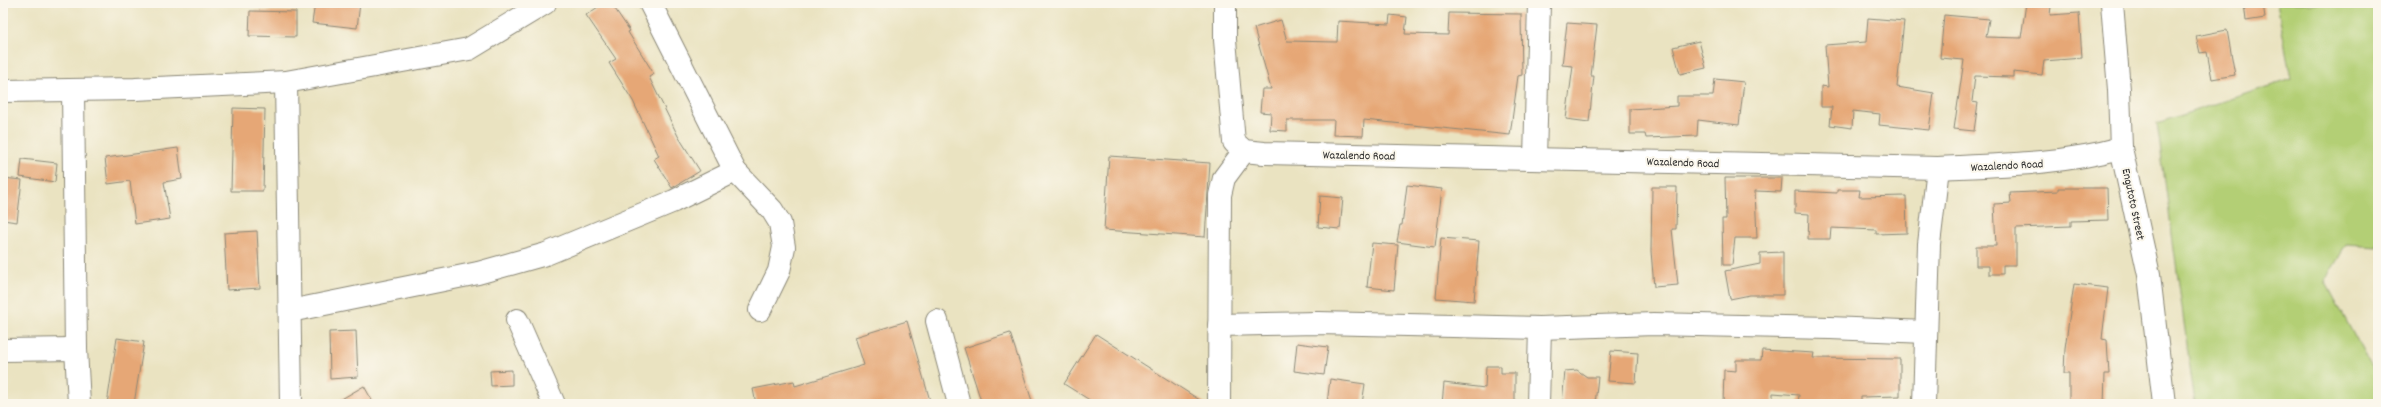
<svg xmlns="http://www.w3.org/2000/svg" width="2381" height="407" viewBox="0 0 2381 407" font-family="Dekko,sans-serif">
<rect width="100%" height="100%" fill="#fbf7ec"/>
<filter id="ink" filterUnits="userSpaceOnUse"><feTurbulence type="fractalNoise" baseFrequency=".025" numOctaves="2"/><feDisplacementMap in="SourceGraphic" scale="8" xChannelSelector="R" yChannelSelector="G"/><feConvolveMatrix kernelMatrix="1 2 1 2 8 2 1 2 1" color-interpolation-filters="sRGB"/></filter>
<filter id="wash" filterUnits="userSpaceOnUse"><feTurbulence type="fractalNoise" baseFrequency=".012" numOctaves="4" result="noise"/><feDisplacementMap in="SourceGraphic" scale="16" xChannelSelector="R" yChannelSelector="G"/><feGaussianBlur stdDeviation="0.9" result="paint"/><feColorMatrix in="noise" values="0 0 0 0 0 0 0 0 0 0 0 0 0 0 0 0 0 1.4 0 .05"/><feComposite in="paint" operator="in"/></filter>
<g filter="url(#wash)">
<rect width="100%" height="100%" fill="#eae3c1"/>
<polygon fill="#b3cf75" stroke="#6f7d50" points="2277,3 2378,3 2378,247 2346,245 2325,281 2378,380 2378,404 2195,404 2157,123 2291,79"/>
<g id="blocks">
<g fill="#e6a776">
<polygon points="315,3 360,3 357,28 312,23"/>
<polygon points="604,3 611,3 630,31 628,32 654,74 649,77 678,136 700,171 672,188 654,159 659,156 633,101 609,63 616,59 586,15"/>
<polygon points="2026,3 2051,6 2050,15 2079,13 2082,58 2044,61 2042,75 2013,72 2013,77 1975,76 1972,102 1978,103 1974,131 1954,129 1964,60 1940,58 1944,15 1989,19 1986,37 2021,38"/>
<polygon points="2244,3 2263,3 2265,18 2246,21"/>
<polygon points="250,11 296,12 296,37 249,36"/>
<polygon points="1449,13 1521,14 1522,75 1518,76 1510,135 1364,120 1363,136 1333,135 1334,120 1287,120 1287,131 1270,130 1271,113 1260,112 1262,89 1271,89 1254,28 1281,20 1287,41 1337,42 1338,21 1389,24 1390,15 1407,17 1405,34 1448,35"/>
<polygon points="1868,18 1904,21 1897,87 1934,93 1929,130 1879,125 1880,114 1853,111 1852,128 1830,125 1832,107 1821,107 1821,86 1828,87 1825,45 1866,42"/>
<polygon points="1567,23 1597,25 1591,76 1594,76 1589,122 1566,119 1573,66 1562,65"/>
<polygon points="2227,30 2235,75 2212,79 2207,52 2200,53 2196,36"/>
<polygon points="1699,41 1706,68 1680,74 1673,47"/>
<polygon points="1715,79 1744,82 1739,125 1698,120 1697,136 1646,138 1645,134 1630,134 1630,109 1677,106 1677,96 1713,96"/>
<polygon points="233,108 265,109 263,191 231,191"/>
<polygon points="178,148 182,179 164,182 170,219 135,224 130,181 108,184 105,158"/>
<polygon points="1109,156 1210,163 1205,237 1104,230"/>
<polygon points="22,159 57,163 55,182 20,177"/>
<polygon points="3,178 22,180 17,222 3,220"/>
<polygon points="1725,178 1782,178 1781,192 1755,191 1757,238 1735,238 1732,265 1723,265 1722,219 1726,219"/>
<polygon points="1407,185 1442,189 1435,247 1397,242 1400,225 1402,225"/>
<polygon points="1652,187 1677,187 1676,229 1672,229 1678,285 1654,287 1651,251"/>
<polygon points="2058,188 2107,188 2108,220 2071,221 2071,226 2016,228 2016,265 2003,265 2003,274 1989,274 1989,266 1976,266 1976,246 1996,246 1994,204 2011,203 2010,193 2058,191"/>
<polygon points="1837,190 1860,190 1859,197 1906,196 1907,233 1876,234 1876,230 1831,228 1830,239 1808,239 1809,214 1795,213 1795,191 1837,193"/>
<polygon points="1320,196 1343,198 1340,229 1318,227"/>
<polygon points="257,231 260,288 227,290 224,233"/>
<polygon points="1441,238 1479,241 1474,301 1436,298"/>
<polygon points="1372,243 1398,245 1394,290 1367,287"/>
<polygon points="1783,252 1783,295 1750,295 1730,299 1725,271 1760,264 1760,253"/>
<polygon points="2074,284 2108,288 2102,339 2107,340 2109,374 2105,374 2104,404 2069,404 2069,373 2064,373 2065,348"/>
<polygon points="907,321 931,404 756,404 753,389 794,381 795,386 864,365 855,337"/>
<polygon points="356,331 358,377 330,379 329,332"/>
<polygon points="1010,333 1033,404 982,404 964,348"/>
<polygon points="1096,334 1206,404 1096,404 1064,384"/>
<polygon points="117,338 144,342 134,404 107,404"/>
<polygon points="1297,343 1328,347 1324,375 1294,371"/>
<polygon points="1762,350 1814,353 1813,358 1900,359 1900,396 1861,397 1861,404 1798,404 1799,395 1773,393 1773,404 1723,404 1724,370 1736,371 1736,360 1761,360"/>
<polygon points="1611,351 1638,353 1636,383 1608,381"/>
<polygon points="1486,366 1501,366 1501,373 1515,373 1515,404 1442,404 1444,383 1485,388"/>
<polygon points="512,370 512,385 491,386 490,371"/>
<polygon points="1577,370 1587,377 1598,377 1595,404 1562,404 1565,371"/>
<polygon points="1330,379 1365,384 1362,404 1327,404"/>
<polygon points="364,386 374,404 333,404"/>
</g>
</g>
</g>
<g filter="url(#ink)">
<use href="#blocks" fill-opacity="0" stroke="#8a8776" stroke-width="1"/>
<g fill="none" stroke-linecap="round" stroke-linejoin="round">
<defs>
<g id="minor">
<polyline points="650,3 735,171 772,210 780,223 784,247 779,271 760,310"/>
<path d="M1225 3V40L1234 142 1244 151 1264 153 1938 168C2000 165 2062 164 2121 148"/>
<polyline points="2112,3 2119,90 2121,148 2149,275 2164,404"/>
<polyline points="286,82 291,404"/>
<polyline points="73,90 76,349 79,404"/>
<polyline points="3,91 135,89 286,82 469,49 545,3"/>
<polyline points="1535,159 1539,3"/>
<polyline points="290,311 478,273 546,254 674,201 735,171"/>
<polyline points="517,320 554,404"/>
<polyline points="937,321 959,404"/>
<polyline points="1219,325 1318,323 1540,328 1654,324 1830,328 1926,332"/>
<polyline points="3,350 76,349"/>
<polyline points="1219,404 1220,195 1224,178 1244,151"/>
<polyline points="1538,404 1540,328"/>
<polyline points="1924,404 1929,244 1938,168"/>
</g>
</defs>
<use href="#minor" stroke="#8a8776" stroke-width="24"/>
<use href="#minor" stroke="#fff" stroke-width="22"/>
</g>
</g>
<g text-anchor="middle" stroke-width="4" stroke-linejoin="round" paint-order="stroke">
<g font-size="12" fill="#2b2b2b" stroke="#fbf7ec">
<text transform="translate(1359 155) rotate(1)" y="4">Wazalendo Road</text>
<text transform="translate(1683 162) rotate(2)" y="4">Wazalendo Road</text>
<text transform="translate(2007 165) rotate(-3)" y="4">Wazalendo Road</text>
<text transform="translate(2134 204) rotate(78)" y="4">Engutoto Street</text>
</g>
</g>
<rect width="2381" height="407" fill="none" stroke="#fbf7ec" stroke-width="16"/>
</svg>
